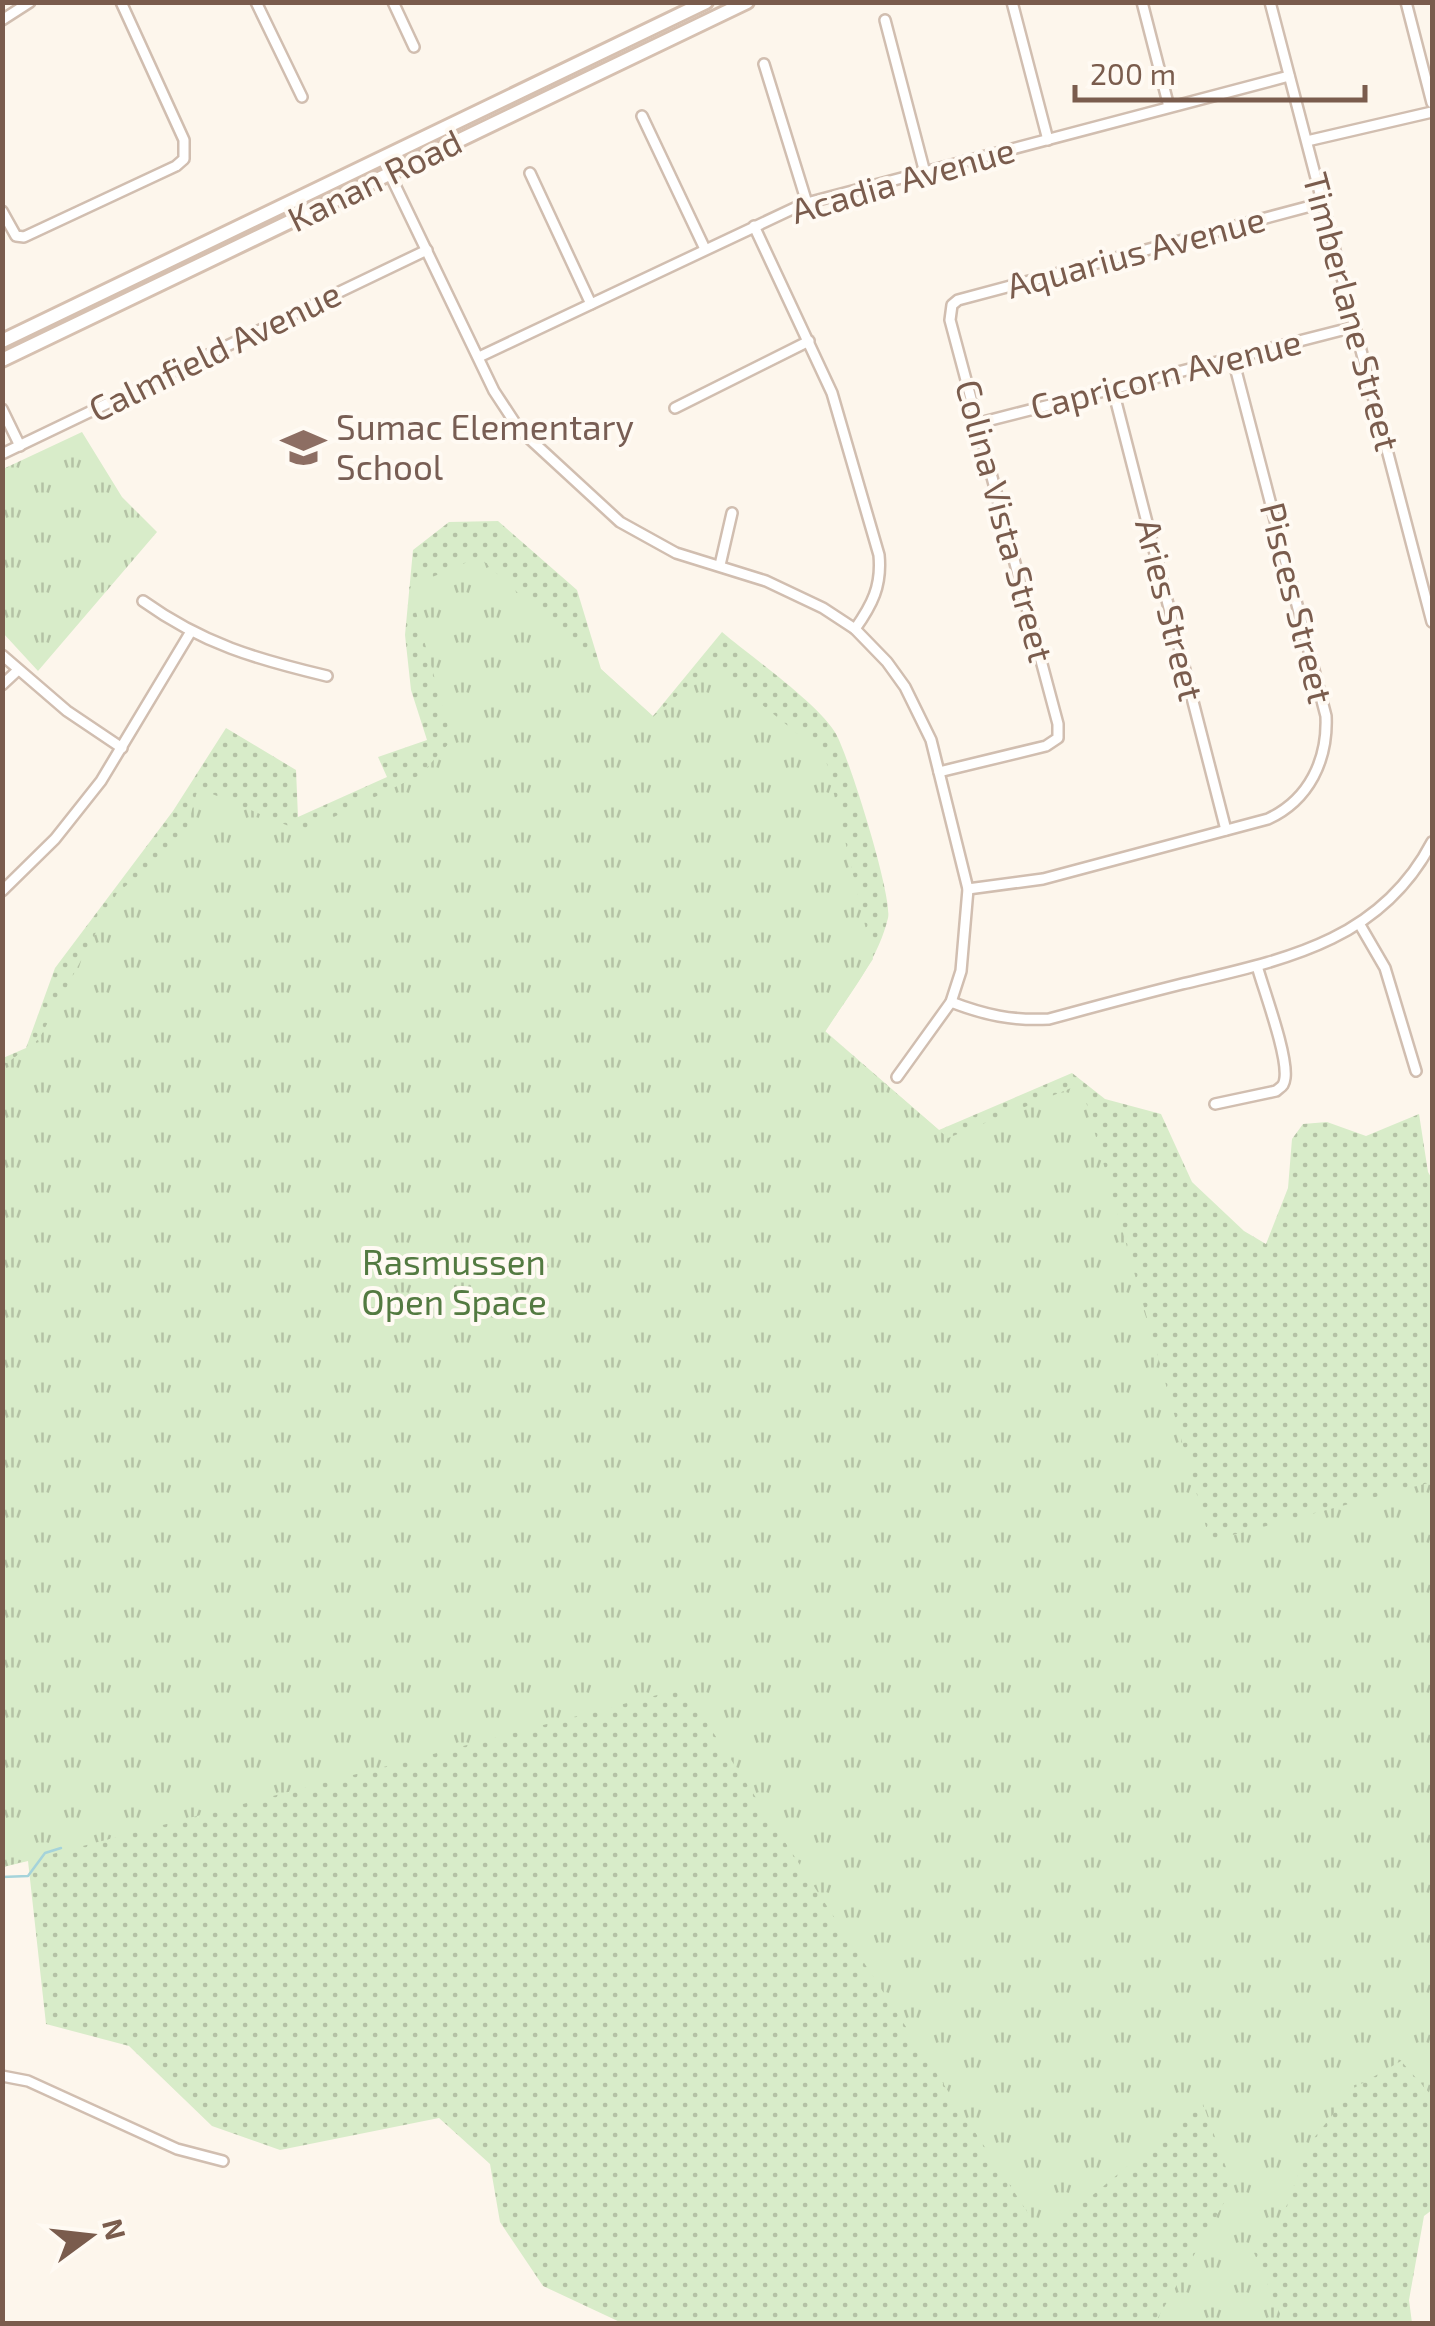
<svg xmlns="http://www.w3.org/2000/svg" width="1435" height="2326" viewBox="0 0 1435 2326" font-family="'Exo 2',sans-serif">
<defs>
<pattern id="grass-dots" width="8" height="8" patternUnits="userSpaceOnUse" patternTransform="scale(2.5)"><rect width="8" height="8" fill="#d8ecc9"/><path d="M2 2h.1M6 6h.1" fill="none" stroke="#b4c2a5" stroke-width="1.8" stroke-linecap="round"/></pattern>
<pattern id="park-tufts" width="24" height="20" patternUnits="userSpaceOnUse" patternTransform="scale(2.5)"><rect width="24" height="20" fill="#d8ecc9"/><path d="M3 7l-1-3M5 7V3M7 7l1-3M15 17l-1-3M17 17v-4M19 17l1-3" fill="none" stroke="#b4c2a5"/></pattern>
</defs>
<rect width="100%" height="100%" fill="#fdf6ec"/>
<path fill="url(#grass-dots)" d="M498 521 577 590 601 669 653 716 722 632C749 655 820 705 836 734 849 757 893 897 888 918 878 960 849 995 825 1031L939 1130 1072 1073 1105 1099 1161 1114 1192 1182 1244 1231 1266 1244 1288 1188 1292 1139 1303 1124 1327 1122 1366 1136 1419 1114 1428 1172 1432 1179V2210L1424 2216 1409 2300 1412 2323H622L543 2286 500 2222 490 2164 439 2118 280 2150 212 2126 129 2046 46 2024 28 1861 3 1867V1058L26 1048 55 968 173 811 226 728 296 770 298 817 387 777 378 757 427 740 411 690 405 635 413 550 449 522Z"/>
<g fill="url(#park-tufts)">
<polygon points="82,432 122,497 157,532 38,671 3,633 3,469"/>
<polygon points="479,557 653,717 712,664 825,756 873,959 825,1032 948,1138 1081,1084 1210,1541 1432,1482 1432,2096 1401,2061 1354,2088 1310,2143 1279,2226 1252,2248 1284,2323 1155,2323 1233,2187 1203,2104 1043,2236 684,1688 3,1867 3,1066 39,1039 117,893 184,839 198,788 303,832 420,775 452,740 409,587"/>
</g>
<g fill="none" stroke-linecap="round" stroke-linejoin="round">
<polyline stroke="#a5d3da" stroke-width="2.5" points="2,1877 28,1876 45,1853 61,1848"/>
<defs>
<g id="street">
<polyline points="256,2 302,97"/>
<polyline points="393,2 414,47"/>
<polyline points="1012,2 1048,140"/>
<polyline points="1142,2 1169,107"/>
<polyline points="1270,2 1432,622"/>
<polyline points="1406,2 1432,103"/>
<polyline points="2,20 30,2"/>
<polyline points="885,20 925,173"/>
<polyline points="764,64 807,203"/>
<polyline points="642,116 705,249"/>
<polyline points="1307,141 1432,112"/>
<polyline points="382,158 494,391 519,429 620,522 676,553 766,581 823,608 855,629 887,662 905,687 931,740 968,889 961,971 951,1002 897,1077"/>
<polyline points="530,173 591,304"/>
<polyline points="2,211 16,236 24,237 176,166 184,159 184,140 121,2"/>
<path d="M754 226 832 393 879 555C882 586 872 605 855 629"/>
<polyline points="479,357 803,204 1289,76"/>
<polyline points="1113,390 1226,830"/>
<polyline points="675,408 809,341"/>
<polyline points="2,409 20,446"/>
<polyline points="979,423 1354,327"/>
<polyline points="2,454 427,250"/>
<polyline points="720,565 732,513"/>
<path d="M143 601C203 644 256 659 327 676"/>
<polyline points="2,655 67,711 122,748"/>
<polyline points="2,685 17,671"/>
<polyline points="939,772 1046,746 1058,738 1058,724 950,320 952,305 958,300 1322,203"/>
<path d="M968 889 1043 879 1268 819C1309 800 1328 760 1326 716L1233 359"/>
<polyline points="2,891 55,839 101,781 190,633"/>
<polyline points="1360,925 1385,968 1416,1071"/>
<path d="M951 1002C985 1015 1012 1021 1049 1019 1093 1007 1138 995 1182 984 1283 960 1380 942 1432 842"/>
<path d="M1215 1104 1276 1091C1282 1086 1284 1086 1285 1078 1288 1055 1264 991 1257 966"/>
<polyline points="2,2076 28,2081 177,2149 223,2161"/>
</g>
<g id="secondary">
<polyline points="2,341 706,2"/>
<polyline points="2,360 747,2"/>
</g>
</defs>
<use href="#street" stroke="#d1beb0" stroke-width="14"/>
<use href="#secondary" stroke="#d6c0b0" stroke-width="18"/>
<use href="#street" stroke="#fff" stroke-width="9"/>
<use href="#secondary" stroke="#fff" stroke-width="12"/>
</g>
<defs>
<symbol id="school-bare" viewBox="-9 -9 18 18"><path d="M0-5L7-2L0 1L-7-2ZM-4 1L0 2.5L4 1V4Q0 6-4 4Z" fill="#8d6e63" stroke="#fffaf3" stroke-width="2.5" paint-order="stroke"/></symbol>
</defs>
<g fill-rule="evenodd">
<use href="#school-bare" x="272" y="416" width="63" height="63"/>
</g>
<g text-anchor="middle" stroke-width="8" stroke-linejoin="round" paint-order="stroke">
<g font-size="35" fill="#7a5c4d" stroke="#fffaf3">
<text transform="translate(375 181) rotate(-26)" y="12">Kanan Road</text>
<text transform="translate(903 181) rotate(-16)" y="12">Acadia Avenue</text>
<text transform="translate(1136 253) rotate(-15)" y="12">Aquarius Avenue</text>
<text transform="translate(1351 312) rotate(75)" y="12">Timberlane Street</text>
<text transform="translate(215 352) rotate(-26)" y="12">Calmfield Avenue</text>
<text transform="translate(1166 375) rotate(-14)" y="12">Capricorn Avenue</text>
<text transform="translate(1004 521) rotate(75)" y="12">Colina Vista Street</text>
<text transform="translate(1296 603) rotate(76)" y="12">Pisces Street</text>
<text transform="translate(1169 610) rotate(76)" y="12">Aries Street</text>
</g>
<g font-size="35" fill="#785e54" stroke="#fffaf3" text-anchor="start">
<text x="336" y="440">Sumac Elementary<tspan x="336" dy="40">School</tspan></text>
</g>
<g font-size="35" fill="#537a41" stroke="#fffaf3">
<text x="454" y="1275">Rasmussen<tspan x="454" dy="40">Open Space</tspan></text>
</g>
</g>
<rect width="1435" height="2326" fill="none" stroke="#7a5c4d" stroke-width="10"/>
<g transform="translate(90 2236) rotate(75)" stroke="#fffaf3" stroke-width="8" paint-order="stroke">
<path d="M0-8L18 38L0 25L-18 38Z" fill="#7a5c4d"/>
<text y="-15" font-size="28" font-weight="bold" text-anchor="middle" fill="#7a5c4d">N</text>
</g>
<path d="M1075 85v15h290v-15" fill="none" stroke="#7a5c4d" stroke-width="5"/>
<text x="1090" y="85" font-size="30" fill="#7a5c4d" stroke="#fffaf3" stroke-width="8" paint-order="stroke">200 m</text>
</svg>
